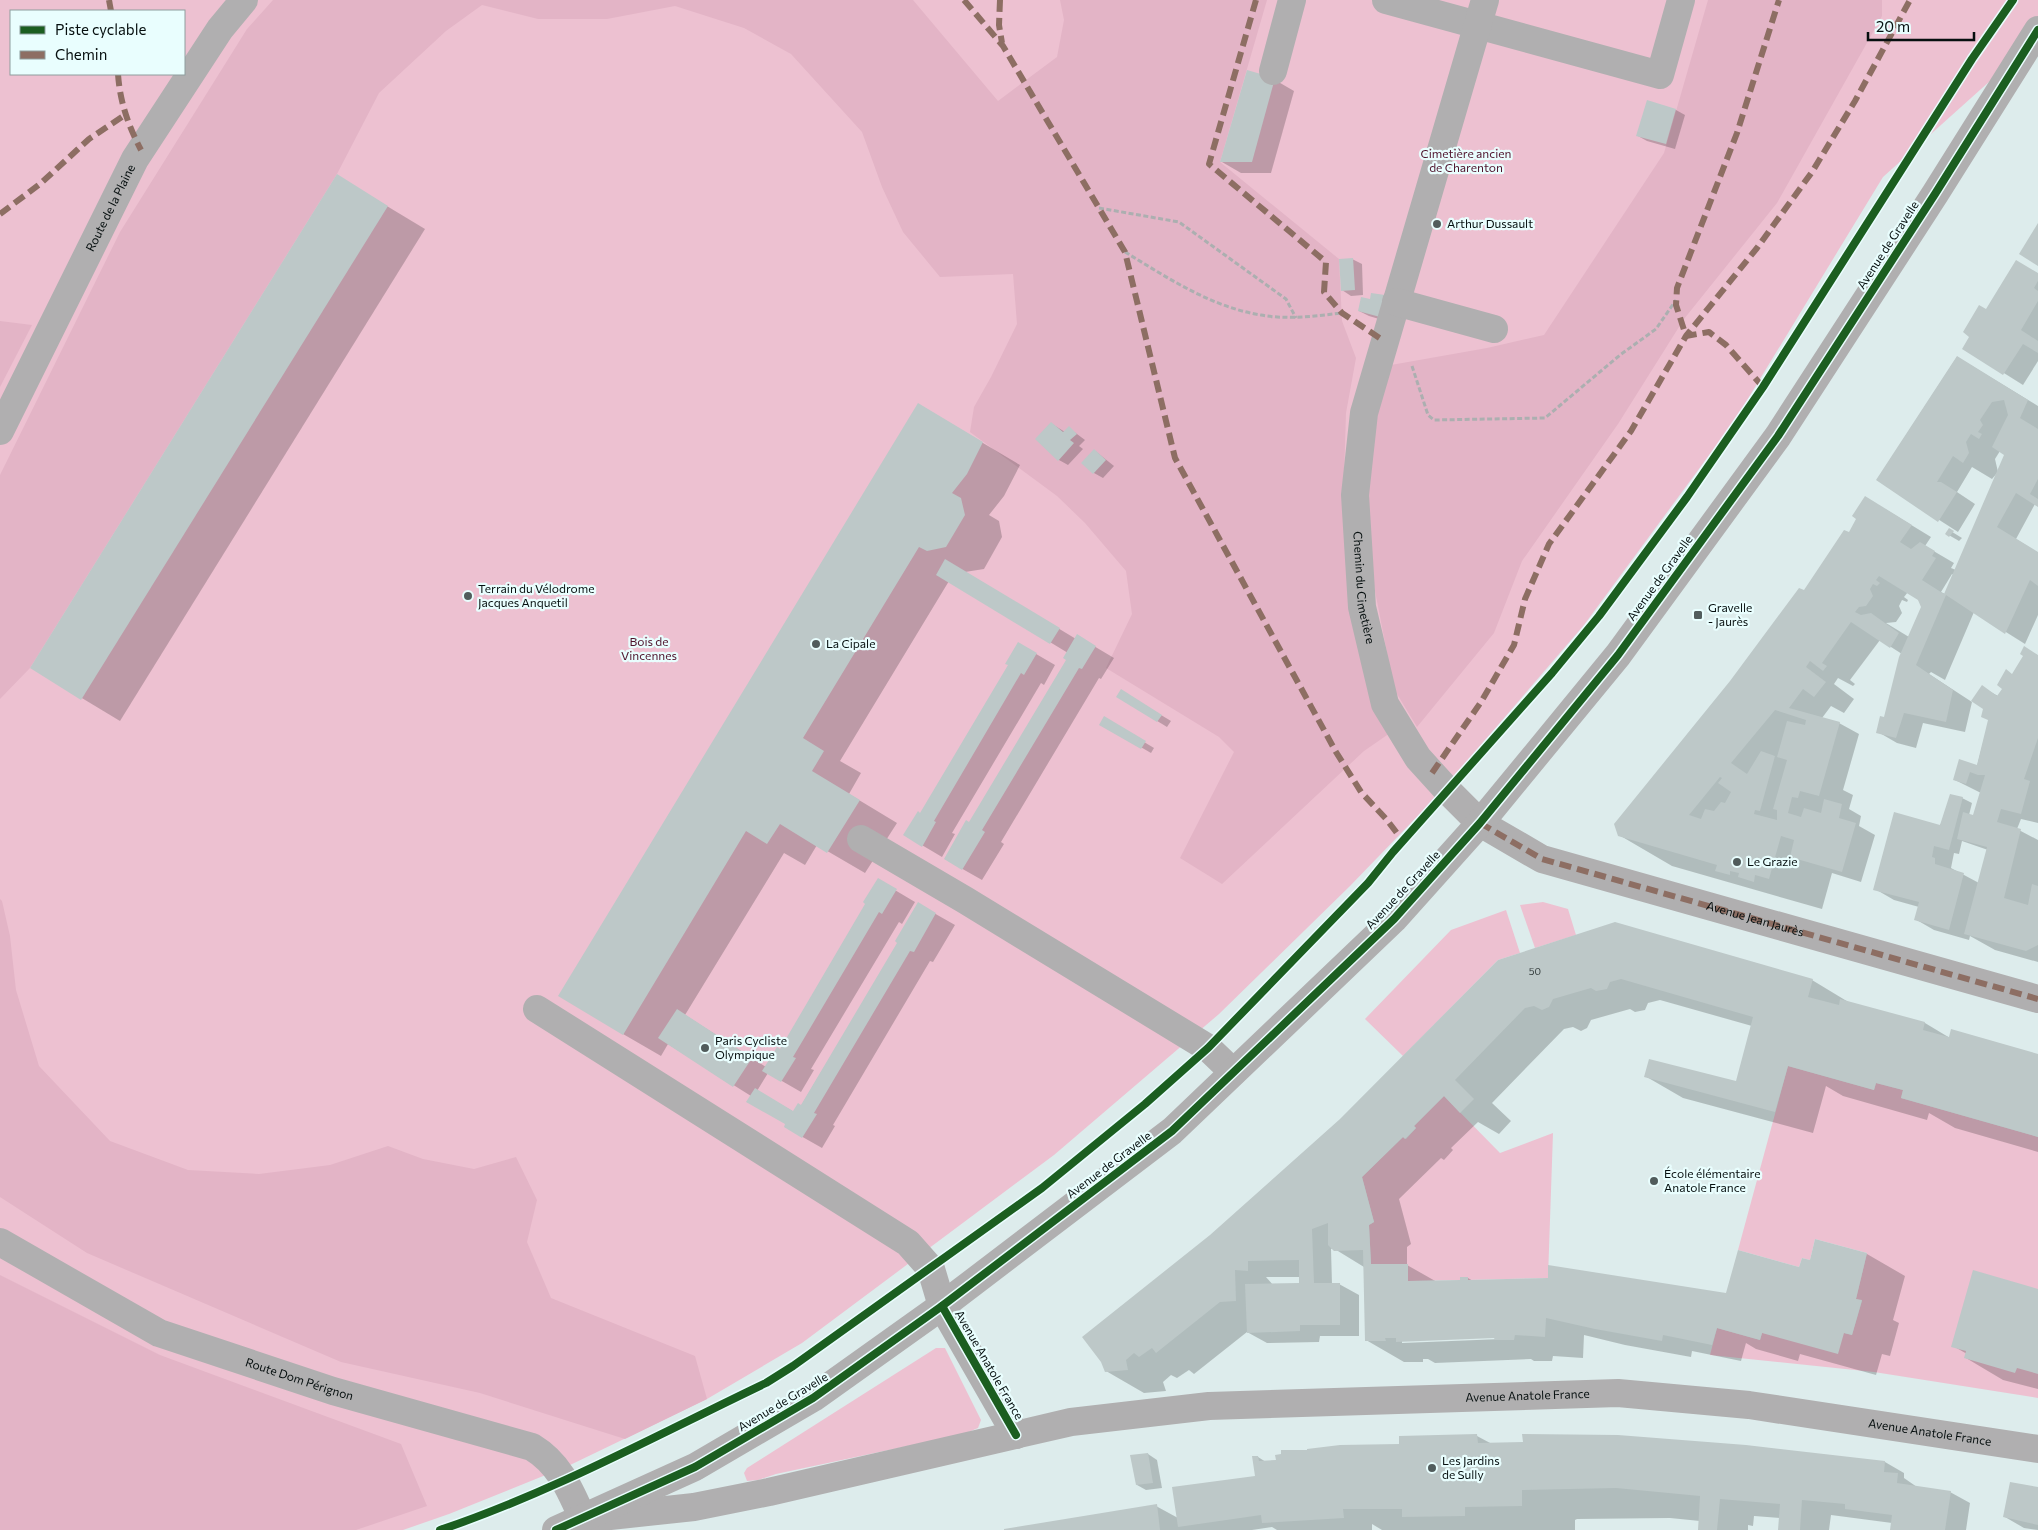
<svg xmlns="http://www.w3.org/2000/svg" width="2038" height="1530" viewBox="0 0 2038 1530" font-family="Commissioner,sans-serif">
<rect width="100%" height="100%" fill="#ddecec"/>
<g fill="#edc1d1" fill-rule="evenodd">
<path d="M0 0H2038V38L1883 177 1735 420 1584 625 1437 796 1350 886 1219 1014 1054 1155 802 1343 707 1399 568 1466 449 1514 403 1530H0ZM11 11H184V74H11Z"/>
<polygon points="1543,902 1568,909 1576,935 1535,948 1520,905"/>
<polygon points="1506,910 1520,953 1498,960 1403,1056 1365,1019 1451,930"/>
<polygon points="1788,1066 1874,1090 1876,1083 1903,1090 1901,1098 2038,1137 2038,1398 1874,1372 1710,1355 1717,1328 1760,1340 1762,1333 1844,1333 1852,1335 1862,1301 1856,1299 1867,1253 1815,1239 1810,1260 1802,1258 1799,1267 1738,1250"/>
<polygon points="1444,1096 1500,1153 1553,1133 1548,1278 1468,1280 1468,1277 1461,1277 1460,1280 1408,1281 1408,1264 1371,1264 1369,1225 1374,1222 1362,1177 1403,1137 1406,1139 1416,1128 1414,1126"/>
<polygon points="936,1348 945,1348 981,1420 978,1428 964,1434 776,1474 758,1480 747,1481 744,1473 747,1468"/>
</g>
<g fill="#e3b4c6">
<polygon points="273,0 913,0 998,101 1057,57 1064,20 1060,0 1267,0 1220,162 1339,259 1342,321 1356,358 1346,413 1343,510 1390,733 1364,751 1222,884 1180,858 1234,752 1219,737 1106,668 1132,614 1126,571 1085,523 1057,496 970,432 974,407 991,377 1017,324 1013,274 940,277 903,232 882,187 862,132 791,54 744,28 675,6 607,19 538,19 482,5 446,31 379,93 337,174 30,668 0,699 0,475 120,232 247,29"/>
<polygon points="1708,0 1882,0 1882,16 1777,203 1684,319 1618,424 1522,561 1494,633 1417,727 1394,689 1370,565 1367,496 1372,420 1391,365 1487,348 1544,335 1664,153"/>
<polygon points="0,321 32,325 0,387"/>
<polygon points="0,899 2,901 10,936 16,990 39,1066 110,1141 188,1170 259,1174 330,1165 388,1146 423,1159 474,1169 516,1157 537,1200 527,1242 551,1298 695,1356 707,1399 625,1439 480,1393 341,1362 87,1253 0,1197"/>
<polygon points="0,1275 160,1355 401,1444 427,1506 356,1530 0,1530"/>
</g>
<g fill="#0003" fill-rule="evenodd">
<polygon points="1275,80 1294,91 1271,173 1241,173 1222,162"/>
<polygon points="1648,102 1676,110 1685,115 1675,149 1647,141 1638,136"/>
<polygon points="337,176 425,229 120,721 32,668"/>
<polygon points="1352,259 1362,264 1363,295 1351,296 1342,290"/>
<polygon points="2038,274 2038,361 2023,385 1964,348 1987,311"/>
<polygon points="1362,299 1389,322 1369,316 1359,311"/>
<path d="M1957 357 2038 406V506L2035 504 2016 539 2038 553V615L2025 644 1974 612 1945 680 1931 672 1929 674 1972 702 1965 732 1923 723 1916 748 1897 743 1878 732 1885 718 1902 654 1880 640 1850 680 1855 684 1853 686 1838 678 1834 684 1854 699 1844 713 1831 706 1822 718 1839 723 1859 734 1843 790 1853 795 1849 809 1861 816 1859 826 1875 835 1861 882 1832 873 1822 909 1672 866 1619 835 1804 592 1885 509 1931 537 1925 546 1954 563 1951 568 1956 570 2006 454 2000 451 1995 459 1998 472 1992 479 1972 467 1957 492 1975 504 1958 532 1877 480ZM1952 574 1954 575 1945 594 1941 592ZM1908 592 1918 599 1922 607 1909 637 1886 623 1896 622 1902 613 1899 606 1902 600 1907 602 1908 600 1904 597Z"/>
<polygon points="1052,424 1065,432 1069,428 1085,440 1079,446 1083,449 1068,465 1059,460"/>
<polygon points="956,427 1020,465 1004,496 989,515 999,521 1002,537 984,569 965,572 1076,639 1077,636 1114,658 1101,679 1099,678 1001,842 1004,844 982,880 945,859 969,824 1067,660 1068,653 949,581 840,761 861,773 849,794 897,823 865,873 817,845 805,865 784,853 685,1015 766,1067 781,1050 867,904 878,880 915,902 902,924 899,922 811,1069 814,1070 801,1092 768,1073 757,1091 794,1112 801,1106 899,942 918,904 955,925 933,962 930,961 833,1125 835,1126 822,1148 785,1127 787,1124 751,1096 668,1044 661,1056 623,1034"/>
<polygon points="1094,450 1114,466 1103,478 1094,473"/>
<polygon points="1949,530 1962,538 1959,541 1947,534"/>
<polygon points="1019,644 1055,665 1044,685 1041,683 952,833 955,834 942,857 905,835 921,814 1010,665"/>
<path d="M2038 656V823L2021 819 2017 829 2038 840V962L1995 950 1970 936 1969 940 1934 930 1915 919 1919 907 1894 900 1875 889 1939 826 1962 798 1972 803 1969 815 1980 818 1981 793 1955 780 1977 766 1989 720 1985 708 1982 687 1998 696 2013 674ZM1962 841 1988 850 1979 883 1951 868 1954 853 1959 854Z"/>
<polygon points="1121,691 1171,721 1167,727 1118,697"/>
<polygon points="1104,718 1154,748 1151,753 1101,724"/>
<path d="M1499 961 1812 980 1850 1003 1925 1023 1950 1038 2038 1056V1152L1955 1128 1929 1113 1927 1120 1843 1096 1826 1086 1813 1133 1683 1098 1645 1076 1737 1083 1752 1026 1660 1000 1648 1003 1645 1010 1635 1012 1630 1009 1591 1020 1587 1028 1581 1031 1573 1027 1564 1029 1492 1103 1511 1121 1499 1134 1478 1122 1451 1148 1453 1150 1444 1160 1441 1158 1399 1199 1411 1244 1407 1247V1265L1437 1282 1461 1281 1468 1278 1473 1281 1727 1295 1800 1268 1810 1262 1816 1240 1867 1254 1905 1276 1893 1320 1899 1323 1890 1356 1882 1354 1876 1375 1800 1354 1798 1361 1756 1349 1746 1343 1741 1361 1692 1351 1691 1357 1625 1345 1584 1335 1583 1358 1553 1356 1552 1361H1534L1531 1359 1435 1363 1428 1359H1423V1362H1404L1366 1340 1364 1267 1333 1248 1331 1249 1332 1284H1339L1359 1295V1336H1320L1319 1342 1267 1343 1247 1332 1194 1374 1189 1370 1177 1378 1171 1375 1163 1382 1166 1391 1144 1393 1106 1371 1211 1236 1340 1120ZM1266 1277H1300V1284L1273 1285ZM1500 1336 1501 1339 1402 1343V1341Z"/>
<polygon points="2038,1290 2038,1389 2003,1380 1966,1358 1967,1354 1953,1346"/>
<polygon points="1477,1436 1492,1444 1852,1458 1885,1462 1904,1473 1904,1478 1917,1487 1950,1492 1970,1503 1966,1530 1891,1530 1892,1523 1831,1515 1829,1530 1779,1530 1780,1518 1754,1516 1753,1526 1748,1525 1748,1530 1699,1530 1700,1521 1670,1518 1577,1519 1575,1520 1575,1530 1382,1530 1372,1524 1372,1530 1277,1530 1272,1527 1252,1530 1005,1530 1156,1506 1178,1518 1256,1477 1258,1457 1266,1462"/>
<polygon points="1148,1454 1157,1460 1162,1488 1146,1490 1137,1485"/>
<polygon points="2038,1488 2038,1530 2024,1528 2005,1517"/>
</g>
<g fill="#bdc8c8" fill-rule="evenodd">
<polygon points="1247,70 1275,78 1252,162 1220,162"/>
<polygon points="1647,100 1676,109 1666,144 1636,136"/>
<polygon points="337,174 388,206 81,700 30,668"/>
<polygon points="2038,223 2038,266 2019,254"/>
<polygon points="1353,258 1355,290 1341,291 1339,259"/>
<polygon points="2016,260 2038,273 2038,281 2034,288 2038,291 2038,301 2021,330 2038,341 2038,353 2023,344 2003,375 1962,349 1969,337 1963,332 1979,305 1986,309"/>
<polygon points="1371,293 1385,295 1380,317 1358,311 1361,297 1370,299"/>
<path d="M1957 356 2028 400 2020 418 2038 429V479L2030 494 2038 499V507L2016 493 1997 527 2038 552V586L2030 580 2005 634 1946 595 1916 665 1953 690 1946 722 1904 713 1896 738 1876 733 1880 716 1884 717 1899 657 1921 607 1918 600 1879 576 1876 580 1880 583 1877 586 1873 584 1870 589 1873 596 1866 606 1859 607 1855 612 1861 615 1871 613 1899 633 1890 648 1851 622 1822 663 1827 666 1823 671 1810 661 1806 667 1826 682 1814 697 1803 689 1789 708 1840 722 1819 796 1800 791 1798 798 1792 797 1788 813 1801 817 1804 808 1821 813 1824 799 1842 804 1839 818 1856 823 1842 872 1790 857 1794 840 1781 836 1769 879 1755 875 1754 882 1738 877 1739 873 1730 871V875L1715 871 1717 865 1618 836 1614 824 1730 681 1799 588 1804 590 1844 530 1849 532 1856 519 1852 516 1865 496 1912 525 1900 542 1911 549 1920 542 1935 551 1932 556 1936 558 1922 580 1944 594 2004 455 1992 447 2008 415 2004 400 1992 402 1980 420 1983 425 1978 432 1982 434 1979 439 1971 434 1966 442 1969 453 1963 463 1953 456 1937 482H1941L1957 492 1938 522 1876 480ZM1775 710 1806 720 1805 725 1787 721 1777 757 1787 760 1773 809 1777 810V820L1754 814 1755 810 1760 811 1775 756 1761 751 1747 774 1731 763ZM1720 777 1722 778 1718 783 1731 792 1725 803 1721 802 1714 811 1705 809 1701 819 1689 815Z"/>
<polygon points="918,403 983,442 967,474 952,493 961,498 965,515 946,547 927,551 919,547 803,738 824,751 812,771 860,800 827,853 780,824 767,844 746,831 623,1035 558,996"/>
<polygon points="1051,422 1063,432 1069,426 1077,434 1070,440 1074,443 1058,461 1035,439"/>
<polygon points="1094,449 1106,460 1093,474 1081,463"/>
<polygon points="1949,528 1954,531 1949,537 1945,534"/>
<polygon points="945,559 1060,628 1050,644 936,575"/>
<polygon points="1077,634 1096,646 1082,669 1079,668 982,830 985,832 962,870 944,859 966,820 969,822 1066,660 1063,658"/>
<polygon points="1018,642 1037,653 1024,675 1021,673 934,821 936,822 922,847 903,835 918,811 920,813 1008,665 1005,664"/>
<polygon points="2024,646 2038,655 2038,738 2024,779 2030,781 2021,814 2001,809 1997,822 2021,829 2004,898 2028,905 2032,884 2038,886 2038,945 2026,951 1964,934 1987,847 1957,839 1963,812 1973,815 1985,775 1978,775 1970,772 1966,784 1953,780 1959,759 1977,765 1988,720 1981,717 1983,709 1971,701 1982,685 1997,696 2002,689 1997,685 2006,669 2012,674 2023,656 2020,654"/>
<polygon points="1121,689 1162,715 1157,722 1116,697"/>
<polygon points="1104,716 1146,741 1141,749 1099,725"/>
<polygon points="1950,794 1963,797 1949,850 1934,846 1932,857 1935,858 1935,864 1964,873 1949,930 1914,920 1919,902 1873,890 1894,812 1940,825"/>
<polygon points="878,878 897,889 882,914 879,912 793,1057 796,1058 781,1082 762,1071 777,1047 780,1049 865,904 863,902"/>
<polygon points="918,902 936,913 914,952 910,951 814,1113 817,1114 802,1138 784,1127 785,1124 746,1102 755,1088 793,1111 798,1103 801,1105 897,943 895,941"/>
<polygon points="1615,922 1813,979 1808,997 1839,1005 1840,999 1925,1022 1923,1030 1949,1037 1951,1029 2038,1054 2038,1137 1901,1098 1903,1090 1876,1083 1874,1090 1788,1066 1775,1112 1644,1077 1649,1059 1736,1081 1753,1017 1621,979 1610,982 1607,989 1596,991 1591,988 1553,999 1549,1007 1542,1010 1534,1006 1525,1008 1455,1080 1474,1099 1460,1113 1444,1096 1414,1126 1416,1128 1405,1139 1403,1137 1362,1177 1374,1222 1369,1225 1371,1264 1408,1264 1408,1281 1460,1280 1460,1277 1468,1277 1468,1280 1548,1278 1548,1265 1726,1293 1738,1250 1799,1267 1802,1258 1810,1260 1815,1239 1867,1253 1856,1299 1862,1300 1852,1335 1844,1333 1838,1354 1762,1333 1760,1340 1717,1328 1712,1345 1663,1335 1662,1341 1595,1329 1546,1318 1545,1337 1515,1335 1514,1340 1495,1340 1494,1338 1396,1342 1396,1338 1385,1338 1386,1341 1365,1341 1363,1250 1334,1251 1328,1245 1328,1223 1312,1229 1314,1283 1340,1283 1340,1325 1300,1325 1300,1331 1247,1333 1245,1284 1299,1283 1299,1260 1248,1261 1248,1271 1235,1270 1236,1301 1220,1302 1156,1353 1152,1348 1139,1357 1134,1353 1126,1360 1128,1370 1105,1372 1101,1362 1082,1337 1210,1235 1340,1119 1498,960"/>
<polygon points="677,1009 752,1058 733,1087 658,1038"/>
<polygon points="1973,1270 2038,1289 2038,1374 2017,1368 2015,1373 1964,1358 1966,1351 1951,1347"/>
<polygon points="1477,1434 1478,1443 1523,1442 1522,1434 1618,1435 1746,1445 1885,1461 1884,1472 1898,1473 1897,1483 1951,1491 1945,1530 1890,1530 1892,1515 1845,1509 1845,1504 1802,1500 1800,1530 1778,1530 1780,1504 1720,1499 1717,1530 1698,1530 1700,1496 1616,1488 1522,1490 1522,1506 1465,1507 1465,1516 1402,1517 1402,1509 1343,1509 1344,1518 1262,1523 1261,1515 1178,1527 1172,1487 1255,1476 1252,1456 1258,1456 1259,1461 1276,1460 1275,1455 1281,1454 1281,1450 1307,1450 1307,1449 1340,1445 1399,1444 1399,1436"/>
<polygon points="1148,1453 1153,1483 1136,1485 1130,1455"/>
<polygon points="2010,1482 2038,1487 2038,1525 2003,1517"/>
<polygon points="1157,1504 1160,1530 1004,1530 1004,1529"/>
</g>
<g fill="none" stroke-linecap="round" stroke-linejoin="round">
<g stroke="#acafb0" stroke-width="3" stroke-dasharray="5 2.5" stroke-linecap="butt">
<polyline points="1099,208 1179,222 1286,299 1296,318"/>
<path d="M1125 252C1168 278 1211 307 1261 315 1287 320 1315 316 1342 313"/>
<polyline points="1412,366 1428,415 1434,420 1545,418 1620,355 1656,329 1676,300"/>
</g>
<g stroke="#b0afb0" stroke-width="28">
<polyline points="1386,0 1660,75 1681,0"/>
<path id="s1" d="M1485 0 1364 413 1355 495 1362 607 1385 704 1418 758 1448 791 1480 823 1542 859 2038 999"/>
<polyline points="1273,71 1292,0"/>
<polyline points="1396,302 1494,329"/>
<path id="s2" d="M0 431 135 159 220 29 244 0"/>
<polyline points="861,839 965,900 1208,1048 1233,1072"/>
<polyline points="537,1009 908,1243 931,1269 942,1306 1016,1435"/>
<path id="s3" d="M0 1242 159 1333 333 1391 532 1447C560 1464 570 1490 583 1519L694 1507 769 1492 1071 1422 1209 1406 1618 1393 1749 1405 2038 1449"/>
<polyline points="556,1530 695,1467 813,1398 942,1306 1172,1131 1394,919 1480,823 1618,655 1778,436 1935,194 2038,30"/>
</g>
<g stroke="#8d6e63" stroke-width="6" stroke-dasharray="12 6" stroke-linecap="butt">
<polyline points="109,0 111,11"/>
<polyline points="964,0 1003,46 1125,252 1175,458 1336,752 1361,792 1387,820 1403,841"/>
<polyline points="1000,0 999,25 1002,43"/>
<polyline points="1256,0 1209,164 1326,262 1324,292 1342,313 1384,341"/>
<path d="M118 74C120 102 128 125 141 150"/>
<polyline points="0,214 40,184 89,139 125,115"/>
<polyline points="1763,387 1726,345 1709,332 1686,336 1676,305 1677,288 1737,133 1779,0"/>
<polyline points="1432,773 1481,702 1514,645 1525,599 1549,544 1631,431 1686,336 1757,248 1812,172 1855,101 1910,0"/>
<polyline points="1480,823 1542,859 2038,999"/>
</g>
<defs>
<g id="cycleway">
<polyline points="942,1306 1016,1435"/>
<path d="M440 1530C553 1492 659 1434 766 1383L793 1366 1042 1188 1145 1104 1208 1048 1368 883 1393 852 1552 673 1599 616 1687 497 1763 387 1972 59 2013 0"/>
<polyline points="556,1530 695,1467 813,1398 942,1306 1172,1131 1394,919 1480,823 1618,655 1778,436 1935,194 2038,30"/>
</g>
</defs>
<use href="#cycleway" stroke="#e9fefe" stroke-width="11"/>
<use href="#cycleway" stroke="#1b5e20" stroke-width="8"/>
</g>
<g fill="#515c5c" stroke="#e9fefe" stroke-width="2">
<circle cx="1437" cy="224" r="5"/>
<circle cx="468" cy="596" r="5"/>
<rect x="1693" y="610" width="10" height="10" rx="2.5"/>
<circle cx="816" cy="644" r="5"/>
<circle cx="1737" cy="862" r="5"/>
<circle cx="705" cy="1048" r="5"/>
<circle cx="1654" cy="1181" r="5"/>
<circle cx="1432" cy="1468" r="5"/>
</g>
<g text-anchor="middle" stroke-width="4.5" stroke-linejoin="round" paint-order="stroke">
<g font-size="10" fill="#343d3d">
<text x="1535" y="975">50</text>
</g>
<g font-size="12" fill="#4e122b" stroke="#e9fefe">
<text x="1466" y="158">Cimetière ancien<tspan x="1466" dy="14">de Charenton</tspan></text>
<text x="649" y="646">Bois de<tspan x="649" dy="14">Vincennes</tspan></text>
</g>
<g font-size="12" fill="#060f0f" stroke="#e9fefe">
<text dy="4" stroke="none"><textPath href="#s2" startOffset="249">Route de la Plaine</textPath></text>
<text transform="translate(1888 245) rotate(-57)" y="4">Avenue de Gravelle</text>
<text transform="translate(1660 578) rotate(-54)" y="4">Avenue de Gravelle</text>
<text dy="4" stroke="none"><textPath href="#s1" startOffset="606">Chemin du Cimetière</textPath></text>
<text transform="translate(1403 890) rotate(-47)" y="4">Avenue de Gravelle</text>
<text dy="4" stroke="none"><textPath href="#s1" startOffset="1171">Avenue Jean Jaurès</textPath></text>
<text transform="translate(1109 1165) rotate(-37)" y="4">Avenue de Gravelle</text>
<text transform="translate(989 1365) rotate(60)" y="4">Avenue Anatole France</text>
<text dy="4" stroke="none"><textPath href="#s3" startOffset="331">Route Dom Pérignon</textPath></text>
<text dy="4" stroke="none"><textPath href="#s3" startOffset="1619">Avenue Anatole France</textPath></text>
<text transform="translate(783 1402) rotate(-31)" y="4">Avenue de Gravelle</text>
<text dy="4" stroke="none"><textPath href="#s3" startOffset="2024">Avenue Anatole France</textPath></text>
</g>
<g font-size="12" fill="#060f0f" stroke="#e9fefe" text-anchor="start">
<text x="1447" y="228">Arthur Dussault</text>
<text x="478" y="593">Terrain du Vélodrome<tspan x="478" dy="14">Jacques Anquetil</tspan></text>
<text x="1708" y="612">Gravelle<tspan x="1708" dy="14">- Jaurès</tspan></text>
<text x="826" y="648">La Cipale</text>
<text x="1747" y="866">Le Grazie</text>
<text x="715" y="1045">Paris Cycliste<tspan x="715" dy="14">Olympique</tspan></text>
<text x="1664" y="1178">École élémentaire<tspan x="1664" dy="14">Anatole France</tspan></text>
<text x="1442" y="1465">Les Jardins<tspan x="1442" dy="14">de Sully</tspan></text>
</g>
</g>
<rect x="10" y="10" width="175" height="65" fill="#e9fefe" stroke="#8e9e9e"/>
<rect x="20" y="26" width="25" height="8" fill="#1b5e20" stroke="#8e9e9e"/>
<text x="55" y="35" font-size="15" fill="#060f0f">Piste cyclable</text>
<rect x="20" y="51" width="25" height="8" fill="#8d6e63" stroke="#8e9e9e"/>
<text x="55" y="60" font-size="15" fill="#060f0f">Chemin</text>
<path d="M1868 32v8h106v-8" fill="none" stroke="#060f0f" stroke-width="2.5"/>
<text x="1876" y="32" font-size="15" fill="#060f0f" stroke="#e9fefe" stroke-width="4" paint-order="stroke">20 m</text>
</svg>
